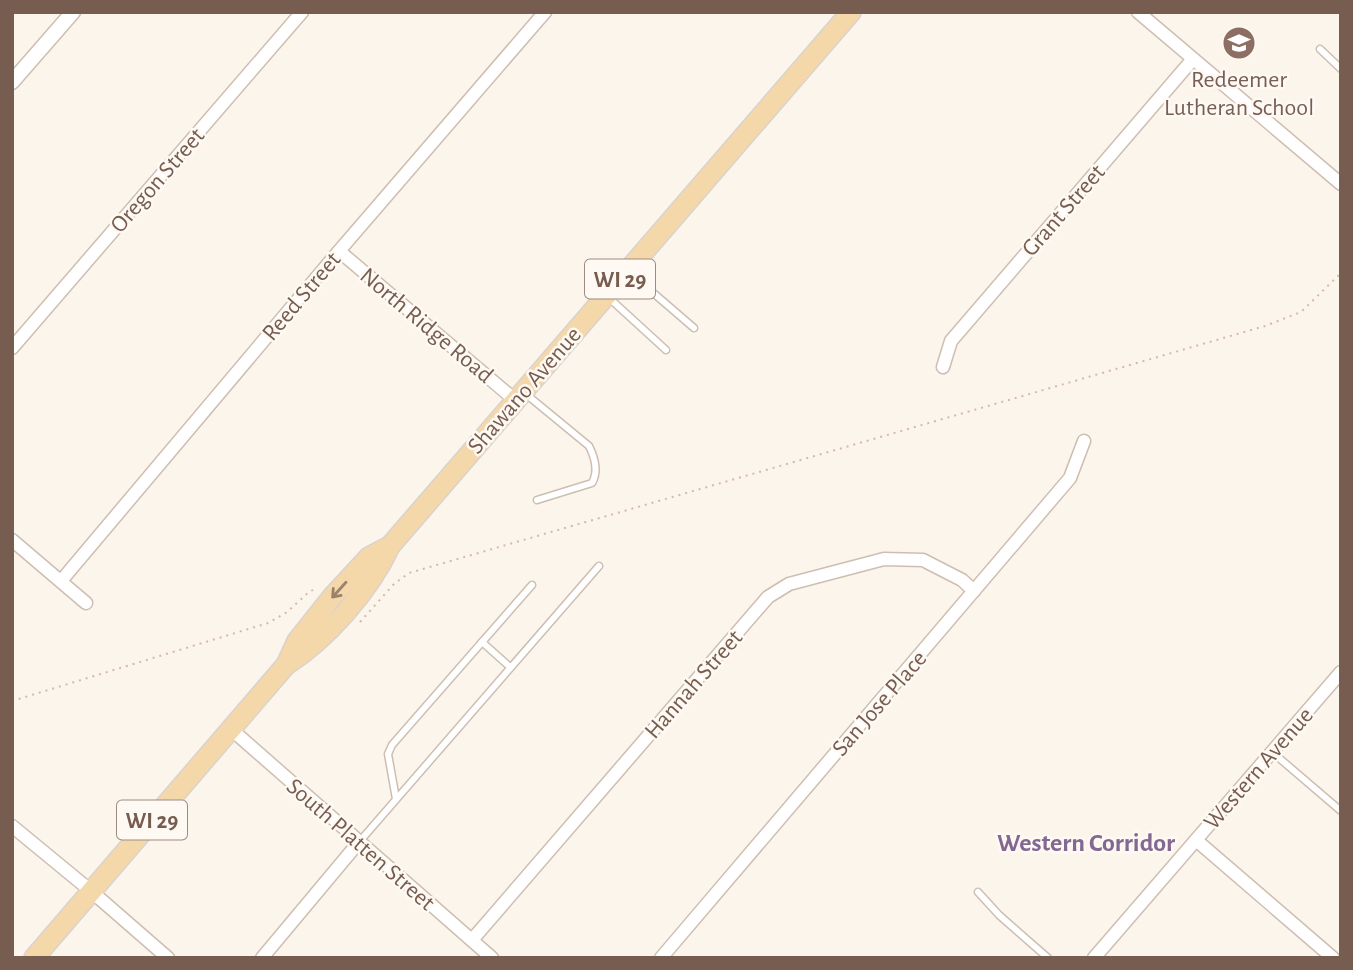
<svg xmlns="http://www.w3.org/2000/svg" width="1353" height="970" viewBox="0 0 1353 970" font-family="'Alegreya Sans',sans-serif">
<rect width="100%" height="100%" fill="#fcf5ec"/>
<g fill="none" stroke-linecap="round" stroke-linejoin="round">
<defs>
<g id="service">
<polyline points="1320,49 1341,69"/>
<polyline points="629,272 694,328"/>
<polyline points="608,297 666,350"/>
<path d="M527 395 589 446C595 458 599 471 592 483L537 500"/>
<polyline points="482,642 510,667"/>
<polyline points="1272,752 1341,811"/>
<polyline points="396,799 388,754 392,745 532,585"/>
<polyline points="360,841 599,566"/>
<polyline points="978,892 999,915 1048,958"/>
</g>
<g id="minor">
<polyline points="1138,12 1341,184"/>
<polyline points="339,251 515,400"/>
<polyline points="12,348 302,12"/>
<polyline points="943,367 951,341 1193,59"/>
<polyline points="12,540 86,603"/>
<polyline points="61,581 339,251 545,12"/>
<polyline points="231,729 492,958"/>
<polyline points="12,826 91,891 168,958"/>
<polyline points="1196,840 1333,958"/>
<polyline points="472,940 768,597 789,584 884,559 923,560 962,580 974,591"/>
<polyline points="262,958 359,842"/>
<polyline points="661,958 1070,478 1084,441"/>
<polyline points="1094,958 1341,672"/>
</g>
<polyline id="tertiary" points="12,82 73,12"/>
<g id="primary">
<polyline points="286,665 297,641 332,597 369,557 390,546"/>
<path d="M34 958 286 665C327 639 370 590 390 546L851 12"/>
</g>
</defs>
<use href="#service" stroke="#cebeb2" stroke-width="9"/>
<use href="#minor" stroke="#cebeb2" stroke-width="15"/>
<use href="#tertiary" stroke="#cebeb2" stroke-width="17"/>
<use href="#primary" stroke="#d9d2ce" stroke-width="22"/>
<g stroke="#d5b9a8" stroke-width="2" stroke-dasharray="2 5" stroke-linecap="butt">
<polyline points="360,622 394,584 409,573 1265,326 1301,312 1341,273"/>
<polyline points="12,701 268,623 287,612 310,591 317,589"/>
</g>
<use href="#service" stroke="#fff" stroke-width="6"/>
<use href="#minor" stroke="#fff" stroke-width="12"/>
<use href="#tertiary" stroke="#fff" stroke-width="14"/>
<use href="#primary" stroke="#f5d8aa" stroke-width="19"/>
</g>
<defs><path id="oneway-shaft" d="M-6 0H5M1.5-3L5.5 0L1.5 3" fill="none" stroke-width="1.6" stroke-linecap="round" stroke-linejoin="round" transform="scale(1.75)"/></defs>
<use stroke="#9c826b" href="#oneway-shaft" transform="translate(339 590) rotate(132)"/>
<defs>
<symbol id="school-disc" viewBox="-11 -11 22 22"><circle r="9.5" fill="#8d6e63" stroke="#fef9f3"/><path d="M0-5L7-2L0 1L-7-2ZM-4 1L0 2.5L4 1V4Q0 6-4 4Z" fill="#fff"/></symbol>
</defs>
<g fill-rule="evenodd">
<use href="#school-disc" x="1220" y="24" width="38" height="38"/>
</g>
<g text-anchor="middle" stroke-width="5" stroke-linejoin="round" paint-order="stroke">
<g fill="#fef9f3" stroke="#9f8c81" stroke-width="2">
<rect x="585" y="259.5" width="70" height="39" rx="5"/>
<rect x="117" y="800.5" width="70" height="39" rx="5"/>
</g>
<g font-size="23" font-weight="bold" fill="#765d50">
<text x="620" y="287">WI 29</text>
<text x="152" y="828">WI 29</text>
</g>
<g font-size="24" fill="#785e54" stroke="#fef9f3">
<text x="1239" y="87">Redeemer<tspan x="1239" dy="28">Lutheran School</tspan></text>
</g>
<g font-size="24" fill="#765d50" stroke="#fef9f3">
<text transform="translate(157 180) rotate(-49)" y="8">Oregon Street</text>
<text transform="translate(1063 210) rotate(-49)" y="8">Grant Street</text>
<text transform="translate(301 296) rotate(-50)" y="8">Reed Street</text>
<text transform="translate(427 325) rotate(40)" y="8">North Ridge Road</text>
<text transform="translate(524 390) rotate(-49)" y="8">Shawano Avenue</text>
<text transform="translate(693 684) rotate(-49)" y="8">Hannah Street</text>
<text transform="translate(879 703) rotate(-49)" y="8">San Jose Place</text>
<text transform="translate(1258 768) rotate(-49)" y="8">Western Avenue</text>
<text transform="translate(361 844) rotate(41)" y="8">South Platten Street</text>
</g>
<g font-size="26" font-weight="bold" fill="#836891" stroke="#fef9f3">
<text x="1086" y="851">Western Corridor</text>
</g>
</g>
<rect width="1353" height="970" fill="none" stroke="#765d50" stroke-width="28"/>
</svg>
